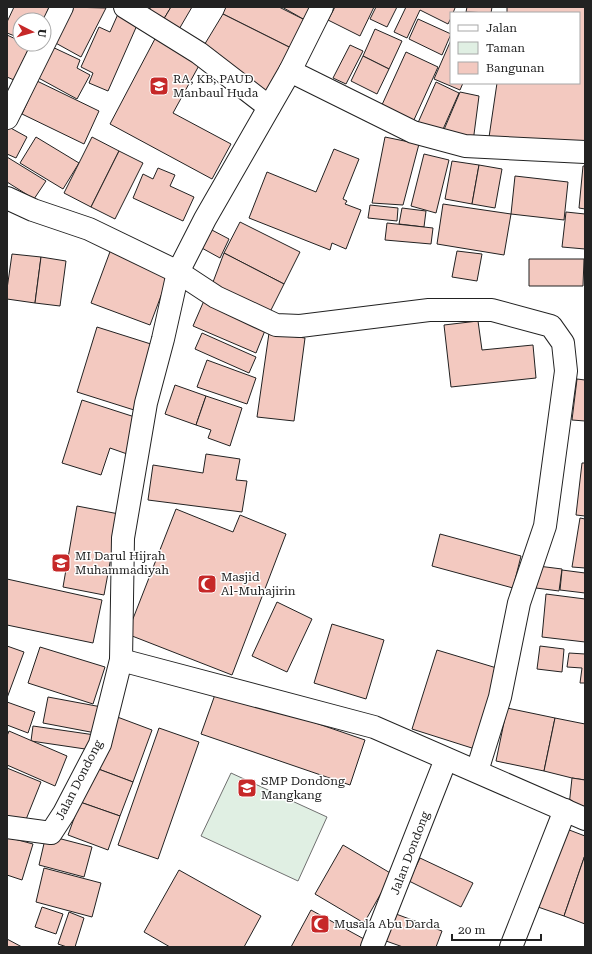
<svg xmlns="http://www.w3.org/2000/svg" width="592" height="954" viewBox="0 0 592 954" font-family="'Roboto Serif',serif">
<rect width="100%" height="100%" fill="#fff"/>
<polygon fill="#e0efe3" stroke="#6f6f6f" points="231,773 327,817 298,881 201,836"/>
<g fill="#f3c9c0" stroke="#222">
<polygon points="14,7 49,7 44,20 20,20 20,38 7,33 7,22"/>
<polygon points="68,7 106,8 81,57 52,41"/>
<polygon points="151,7 171,7 162,22 147,13"/>
<polygon points="171,7 192,7 178,31 162,22"/>
<polygon points="226,7 279,7 305,20 291,48 223,14"/>
<polygon points="282,7 312,7 305,20"/>
<polygon points="335,7 374,7 360,36 328,20"/>
<polygon points="376,7 397,7 387,27 370,19"/>
<polygon points="406,7 454,7 455,8 453,13 451,13 451,18 448,24 420,10 407,38 394,32"/>
<polygon points="467,7 492,7 491,13 466,12"/>
<polygon points="507,7 585,7 585,147 488,144 497,83 579,83 579,13 507,13"/>
<polygon points="118,14 138,23 108,91 89,83 93,73 81,67 99,27 110,32"/>
<polygon points="223,14 291,48 267,94 203,47"/>
<polygon points="418,19 451,34 442,55 409,39"/>
<polygon points="375,29 402,41 389,69 363,56"/>
<polygon points="7,35 20,41 20,44 26,44 30,46 14,80 7,77"/>
<polygon points="157,35 202,60 173,113 231,144 212,179 110,124"/>
<polygon points="451,40 451,83 463,83 460,90 434,79"/>
<polygon points="48,45 80,60 77,68 90,75 77,99 33,75"/>
<polygon points="350,45 363,51 346,84 333,78"/>
<polygon points="406,52 438,67 413,122 381,107"/>
<polygon points="363,56 389,69 377,94 351,81"/>
<polygon points="37,81 99,111 84,144 22,114"/>
<polygon points="436,82 459,93 440,136 417,125"/>
<polygon points="460,92 479,96 473,142 443,132"/>
<polygon points="7,126 27,137 16,158 7,154"/>
<polygon points="36,137 79,163 63,189 20,163"/>
<polygon points="92,137 119,151 91,207 64,193"/>
<polygon points="385,137 419,144 403,205 372,203"/>
<polygon points="334,149 359,159 343,199 347,201 345,204 361,210 346,249 332,243 330,250 249,218 267,172 316,192"/>
<polygon points="119,151 143,163 115,219 91,207"/>
<polygon points="424,154 449,160 436,213 411,206"/>
<polygon points="7,157 46,181 34,199 7,182"/>
<polygon points="452,161 479,165 472,204 445,199"/>
<polygon points="479,165 502,169 495,208 472,204"/>
<polygon points="583,166 585,166 585,209 579,208"/>
<polygon points="158,168 175,175 170,186 194,197 183,221 133,198 143,174 153,179"/>
<polygon points="515,176 568,182 564,220 511,214"/>
<polygon points="443,204 511,214 504,255 437,244"/>
<polygon points="370,205 398,208 397,221 368,218"/>
<polygon points="402,208 426,211 424,227 399,224"/>
<polygon points="566,212 585,214 585,249 562,247"/>
<polygon points="240,222 300,252 284,284 224,253"/>
<polygon points="387,223 433,228 431,244 385,240"/>
<polygon points="210,229 229,239 220,258 200,247"/>
<polygon points="111,249 170,272 150,325 91,303"/>
<polygon points="457,251 482,254 477,281 452,277"/>
<polygon points="224,253 284,284 267,318 210,290"/>
<polygon points="12,254 41,257 35,303 7,299 7,289"/>
<polygon points="41,257 66,261 60,306 35,303"/>
<polygon points="529,259 584,259 583,286 529,286"/>
<polygon points="206,296 268,323 256,353 193,326"/>
<polygon points="478,321 482,350 533,345 536,378 451,387 444,325"/>
<polygon points="97,327 154,345 134,410 77,392"/>
<polygon points="202,333 256,357 249,373 195,349"/>
<polygon points="269,333 305,338 294,421 257,417"/>
<polygon points="207,360 256,378 247,404 197,387"/>
<polygon points="577,379 585,380 585,421 572,420"/>
<polygon points="175,385 206,396 196,425 165,414"/>
<polygon points="206,396 242,408 230,446 208,438 211,430 196,425"/>
<polygon points="82,400 141,419 130,455 110,448 101,475 62,463"/>
<polygon points="206,454 240,459 236,480 247,481 242,512 148,500 153,465 203,473"/>
<polygon points="582,463 585,463 585,516 576,515"/>
<polygon points="77,506 119,514 104,595 63,587"/>
<polygon points="176,509 233,532 240,515 286,534 232,675 127,634"/>
<polygon points="580,518 585,519 585,568 572,567"/>
<polygon points="440,534 521,556 513,588 432,566"/>
<polygon points="538,566 562,569 559,591 536,588"/>
<polygon points="562,570 585,573 585,593 560,590"/>
<polygon points="7,579 102,600 93,643 7,625"/>
<polygon points="546,594 585,599 585,642 542,637"/>
<polygon points="277,602 312,619 287,672 252,656"/>
<polygon points="332,624 384,640 366,699 314,683"/>
<polygon points="7,646 24,652 7,698"/>
<polygon points="540,646 564,649 562,672 537,669"/>
<polygon points="40,647 105,667 93,704 28,683"/>
<polygon points="437,650 500,669 475,749 412,729"/>
<polygon points="569,653 585,654 585,683 580,683 582,668 567,667"/>
<polygon points="217,689 365,740 350,785 201,734"/>
<polygon points="48,697 107,708 101,734 43,723"/>
<polygon points="7,702 35,712 28,733 7,725"/>
<polygon points="507,708 555,718 544,771 496,761"/>
<polygon points="112,715 152,730 133,782 93,767"/>
<polygon points="555,718 585,724 585,780 572,778 544,771"/>
<polygon points="33,726 95,735 92,750 31,741"/>
<polygon points="159,728 199,742 158,859 118,845"/>
<polygon points="9,731 67,756 55,786 7,765 7,736"/>
<polygon points="93,767 133,782 120,816 80,802"/>
<polygon points="7,768 41,782 23,827 7,820"/>
<polygon points="572,778 585,780 585,808 569,806"/>
<polygon points="80,802 120,816 108,850 68,835"/>
<polygon points="564,828 585,836 585,855 564,916 538,907"/>
<polygon points="46,835 92,847 84,877 39,865"/>
<polygon points="7,837 33,844 22,880 7,875"/>
<polygon points="343,845 392,874 364,923 315,894"/>
<polygon points="585,855 585,924 564,916"/>
<polygon points="420,858 473,883 461,907 409,881"/>
<polygon points="44,868 101,883 92,917 36,902"/>
<polygon points="179,870 261,916 244,947 170,947 144,932"/>
<polygon points="42,907 63,914 56,934 35,927"/>
<polygon points="311,910 364,939 360,947 291,947"/>
<polygon points="69,912 84,918 75,947 67,947 58,944"/>
<polygon points="396,914 442,931 436,947 403,947 386,941"/>
<polygon points="7,939 22,947 7,947"/>
</g>
<g fill="none" stroke-linecap="round" stroke-linejoin="round">
<defs>
<g id="street">
<polyline points="125,7 199,53 269,107"/>
<polyline points="290,71 413,132 465,146 585,152"/>
<polyline points="7,118 62,7"/>
<polyline points="7,198 33,210 89,229 178,272 216,297 276,325 300,326 429,310 492,310 551,326 563,343 566,371 545,526 519,603 500,697 477,771"/>
<polyline points="121,660 374,727 585,819"/>
<polyline points="7,827 51,833 64,813 100,744 121,660 123,538 146,403 163,339 178,272 205,219 290,71 322,7"/>
<polyline points="372,947 446,759"/>
<polyline points="511,947 565,810"/>
</g>
</defs>
<use href="#street" stroke="#222" stroke-width="24"/>
<use href="#street" stroke="#fff" stroke-width="22"/>
</g>
<defs>
<symbol id="school-square" viewBox="-11 -11 22 22"><rect x="-9" y="-9" width="18" height="18" rx="4" fill="#c62828" stroke="#fff"/><path d="M0-5L7-2L0 1L-7-2ZM-4 1L0 2.5L4 1V4Q0 6-4 4Z" fill="#fff"/></symbol>
<symbol id="mosque-square" viewBox="-11 -11 22 22"><rect x="-9" y="-9" width="18" height="18" rx="4" fill="#c62828" stroke="#fff"/><path d="M3.5-4.9A6 6 0 1 0 3.5 4.9A5 5 0 1 1 3.5-4.9Z" fill="#fff"/></symbol>
</defs>
<g fill-rule="evenodd">
<use href="#school-square" x="148" y="75" width="22" height="22"/>
<use href="#school-square" x="50" y="552" width="22" height="22"/>
<use href="#mosque-square" x="196" y="573" width="22" height="22"/>
<use href="#school-square" x="236" y="777" width="22" height="22"/>
<use href="#mosque-square" x="309" y="913" width="22" height="22"/>
</g>
<g text-anchor="middle" stroke-width="3" stroke-linejoin="round" paint-order="stroke">
<g font-size="12" fill="#222" stroke="#fff" text-anchor="start">
<text x="173" y="83">RA, KB, PAUD<tspan x="173" dy="14">Manbaul Huda</tspan></text>
<text x="75" y="560">MI Darul Hijrah<tspan x="75" dy="14">Muhammadiyah</tspan></text>
<text x="221" y="581">Masjid<tspan x="221" dy="14">Al-Muhajirin</tspan></text>
<text x="261" y="785">SMP Dondong<tspan x="261" dy="14">Mangkang</tspan></text>
<text x="334" y="928">Musala Abu Darda</text>
</g>
<g font-size="12" fill="#222" stroke="#fff">
<text transform="translate(79 780) rotate(-63)" y="4">Jalan Dondong</text>
<text transform="translate(410 853) rotate(-69)" y="4">Jalan Dondong</text>
</g>
</g>
<rect width="592" height="954" fill="none" stroke="#222222" stroke-width="16"/>
<rect x="450" y="12" width="130" height="72" fill="#ffffff" stroke="#a7a7a7"/>
<rect x="458" y="25" width="20" height="6" fill="#ffffff" stroke="#a7a7a7"/>
<text x="486" y="32" font-size="12" fill="#222222">Jalan</text>
<rect x="458" y="42" width="20" height="12" fill="#e0efe3" stroke="#a7a7a7"/>
<text x="486" y="52" font-size="12" fill="#222222">Taman</text>
<rect x="458" y="62" width="20" height="12" fill="#f3c9c0" stroke="#a7a7a7"/>
<text x="486" y="72" font-size="12" fill="#222222">Bangunan</text>
<g transform="translate(32 32) rotate(96)"><circle r="19" fill="#ffffff" stroke="#a7a7a7"/>
<path d="M0-3L7 15L0 10L-7 15Z" fill="#c62828"/>
<text y="-6" font-size="11" font-weight="bold" text-anchor="middle" fill="#222222">U</text>
</g>
<path d="M452 934v6h89v-6" fill="none" stroke="#222222" stroke-width="2"/>
<text x="458" y="934" font-size="12" fill="#222222" stroke="#ffffff" stroke-width="3" paint-order="stroke">20 m</text>
</svg>
